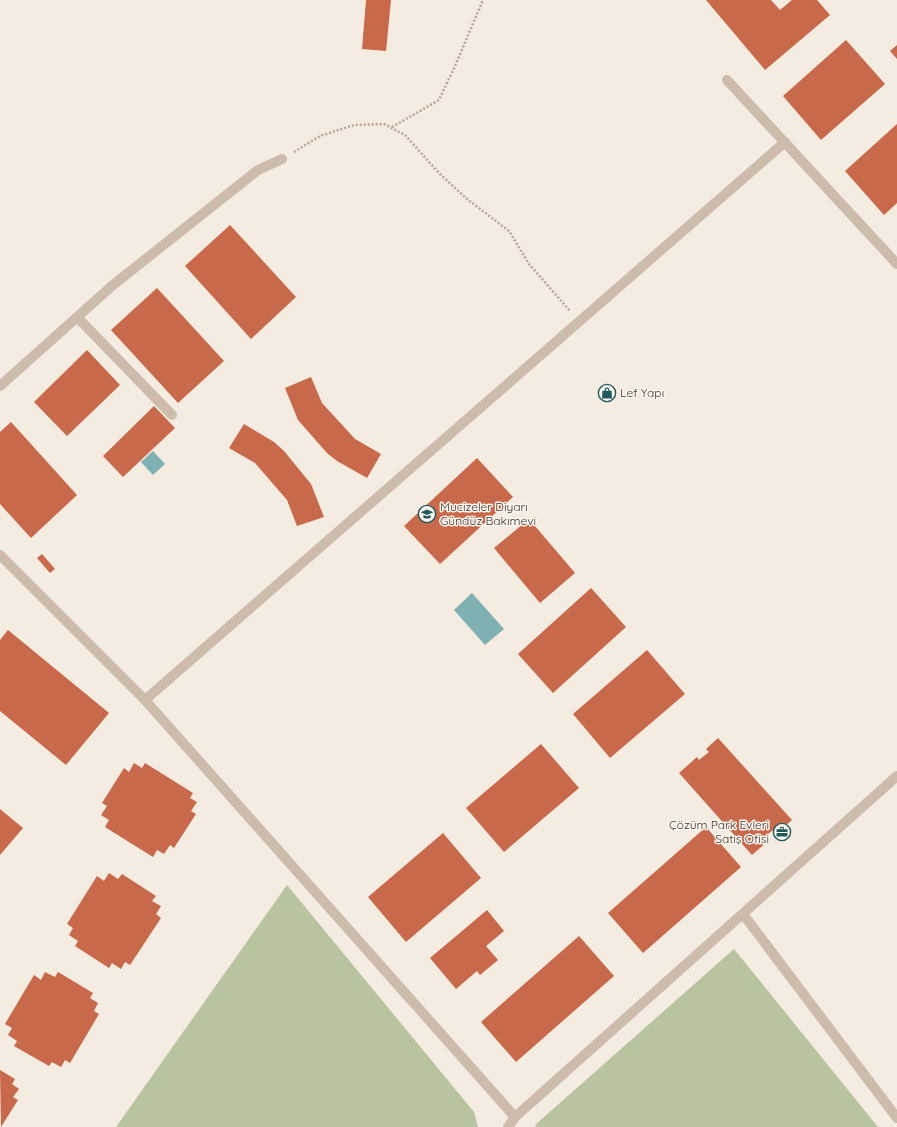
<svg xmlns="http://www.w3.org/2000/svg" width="897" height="1127" viewBox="0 0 897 1127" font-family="Quicksand,sans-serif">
<rect width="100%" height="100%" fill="#f4ebe1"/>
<g fill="#b8c4a0">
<polygon points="287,885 474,1112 478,1127 116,1127"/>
<polygon points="734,949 878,1127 537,1127 535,1125"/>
</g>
<g fill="#7fb0b2">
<polygon points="153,451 165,464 153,475 141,462"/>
<polygon points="472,593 504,629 485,645 454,610"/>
</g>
<g fill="#c8694b">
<polygon points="366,0 391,0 386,51 362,49"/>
<polygon points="706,0 771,0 780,10 792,0 817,0 830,15 765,70"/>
<polygon points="846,40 885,84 821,140 783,96"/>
<polygon points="897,45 897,59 890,51"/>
<polygon points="897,124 897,203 884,215 845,171"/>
<polygon points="230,225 296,297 251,339 185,266"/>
<polygon points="157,288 224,361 178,403 111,330"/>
<polygon points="87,350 120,385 67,436 34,402"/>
<polygon points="311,377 322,403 355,439 381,454 367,478 337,461 327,453 298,420 285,388"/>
<polygon points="154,406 175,428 123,477 103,456"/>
<polygon points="11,422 77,495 31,538 0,504 0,432"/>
<polygon points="244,424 274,442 284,451 311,484 324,517 297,526 287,500 255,463 229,448"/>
<polygon points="477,458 513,497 440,564 404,526"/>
<polygon points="529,519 575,573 540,603 494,548"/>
<polygon points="42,554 55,569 50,573 37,558"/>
<polygon points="591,588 626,627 553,693 518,654"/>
<polygon points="8,630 109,713 66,765 0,711 0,640"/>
<polygon points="647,650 685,694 610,758 573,714"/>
<polygon points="718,738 792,820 778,832 775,828 765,837 769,840 752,855 679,773 697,757 699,760 709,752 706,749"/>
<polygon points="541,744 579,788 504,852 466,808"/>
<polygon points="134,763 142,768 145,763 193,793 190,798 197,802 191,811 196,814 174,848 170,845 164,854 157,850 153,857 105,827 109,820 101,815 107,806 102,803 124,768 129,772"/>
<polygon points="0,809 23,828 0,855"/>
<polygon points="706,827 741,867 643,953 608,913"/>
<polygon points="443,833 481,878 406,942 368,897"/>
<polygon points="109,873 118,879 122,874 156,896 152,901 161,906 156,914 161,918 130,965 125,962 121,969 112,963 109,968 75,946 78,941 69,935 73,928 67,924 97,876 104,881"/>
<polygon points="487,910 504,931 486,946 498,960 480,975 477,971 456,989 430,958"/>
<polygon points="579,936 614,976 516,1062 481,1022"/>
<polygon points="45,972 55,977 58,972 93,993 90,998 98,1003 94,1011 99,1014 70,1063 65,1060 61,1067 52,1062 49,1066 14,1046 17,1041 8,1035 12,1028 5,1024 34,975 41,980"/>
<polygon points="0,1070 15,1079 12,1084 19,1089 13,1097 18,1100 1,1127"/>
</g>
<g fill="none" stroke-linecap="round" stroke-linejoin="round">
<g stroke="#b9a596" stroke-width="2.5" stroke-dasharray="2 2" stroke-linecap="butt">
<polyline points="392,127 439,100 455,66 483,0"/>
<polyline points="294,152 320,136 354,125 384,124 405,135 440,174 467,199 509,231 529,264 570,311"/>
</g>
<g stroke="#cdbbac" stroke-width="10">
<polyline points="727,80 897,264"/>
<polyline points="77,317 172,415"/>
<polyline points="0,386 113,285 258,170 282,159"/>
<polyline points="0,555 145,700"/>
<polyline points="743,914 897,1118"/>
<polyline points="515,1117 145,700 785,142"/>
<polyline points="508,1127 515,1117 897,776"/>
</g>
</g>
<defs>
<symbol id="shop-ring" viewBox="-11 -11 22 22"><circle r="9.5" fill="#fbf5ee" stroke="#1f5a5e" stroke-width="1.5"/><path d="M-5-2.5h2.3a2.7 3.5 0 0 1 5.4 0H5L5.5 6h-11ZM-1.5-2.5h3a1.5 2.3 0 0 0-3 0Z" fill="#1f5a5e"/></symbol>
<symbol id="school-ring" viewBox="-11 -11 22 22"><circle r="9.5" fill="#fbf5ee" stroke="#1f5a5e" stroke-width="1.5"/><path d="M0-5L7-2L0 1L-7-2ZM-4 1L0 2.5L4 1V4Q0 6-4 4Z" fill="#1f5a5e"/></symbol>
<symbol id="office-ring" viewBox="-11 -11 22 22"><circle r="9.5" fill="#fbf5ee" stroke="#1f5a5e" stroke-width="1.5"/><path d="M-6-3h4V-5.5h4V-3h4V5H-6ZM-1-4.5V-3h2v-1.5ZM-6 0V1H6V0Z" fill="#1f5a5e"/></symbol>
</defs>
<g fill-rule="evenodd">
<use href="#shop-ring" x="597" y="383" width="20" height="20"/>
<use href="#school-ring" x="417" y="504" width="20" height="20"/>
<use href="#office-ring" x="772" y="822" width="20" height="20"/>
</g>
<g text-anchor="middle" stroke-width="3" stroke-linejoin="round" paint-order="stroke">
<g font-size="12" fill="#3b302b" stroke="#fbf5ee" text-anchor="start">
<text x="620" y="397">Lef Yapı</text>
<text x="440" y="511">Mucizeler Diyarı<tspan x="440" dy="14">Gündüz Bakımevi</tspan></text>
<text x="769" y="829" text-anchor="end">Çözüm Park Evleri<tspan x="769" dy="14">Satış Ofisi</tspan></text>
</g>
</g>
</svg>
